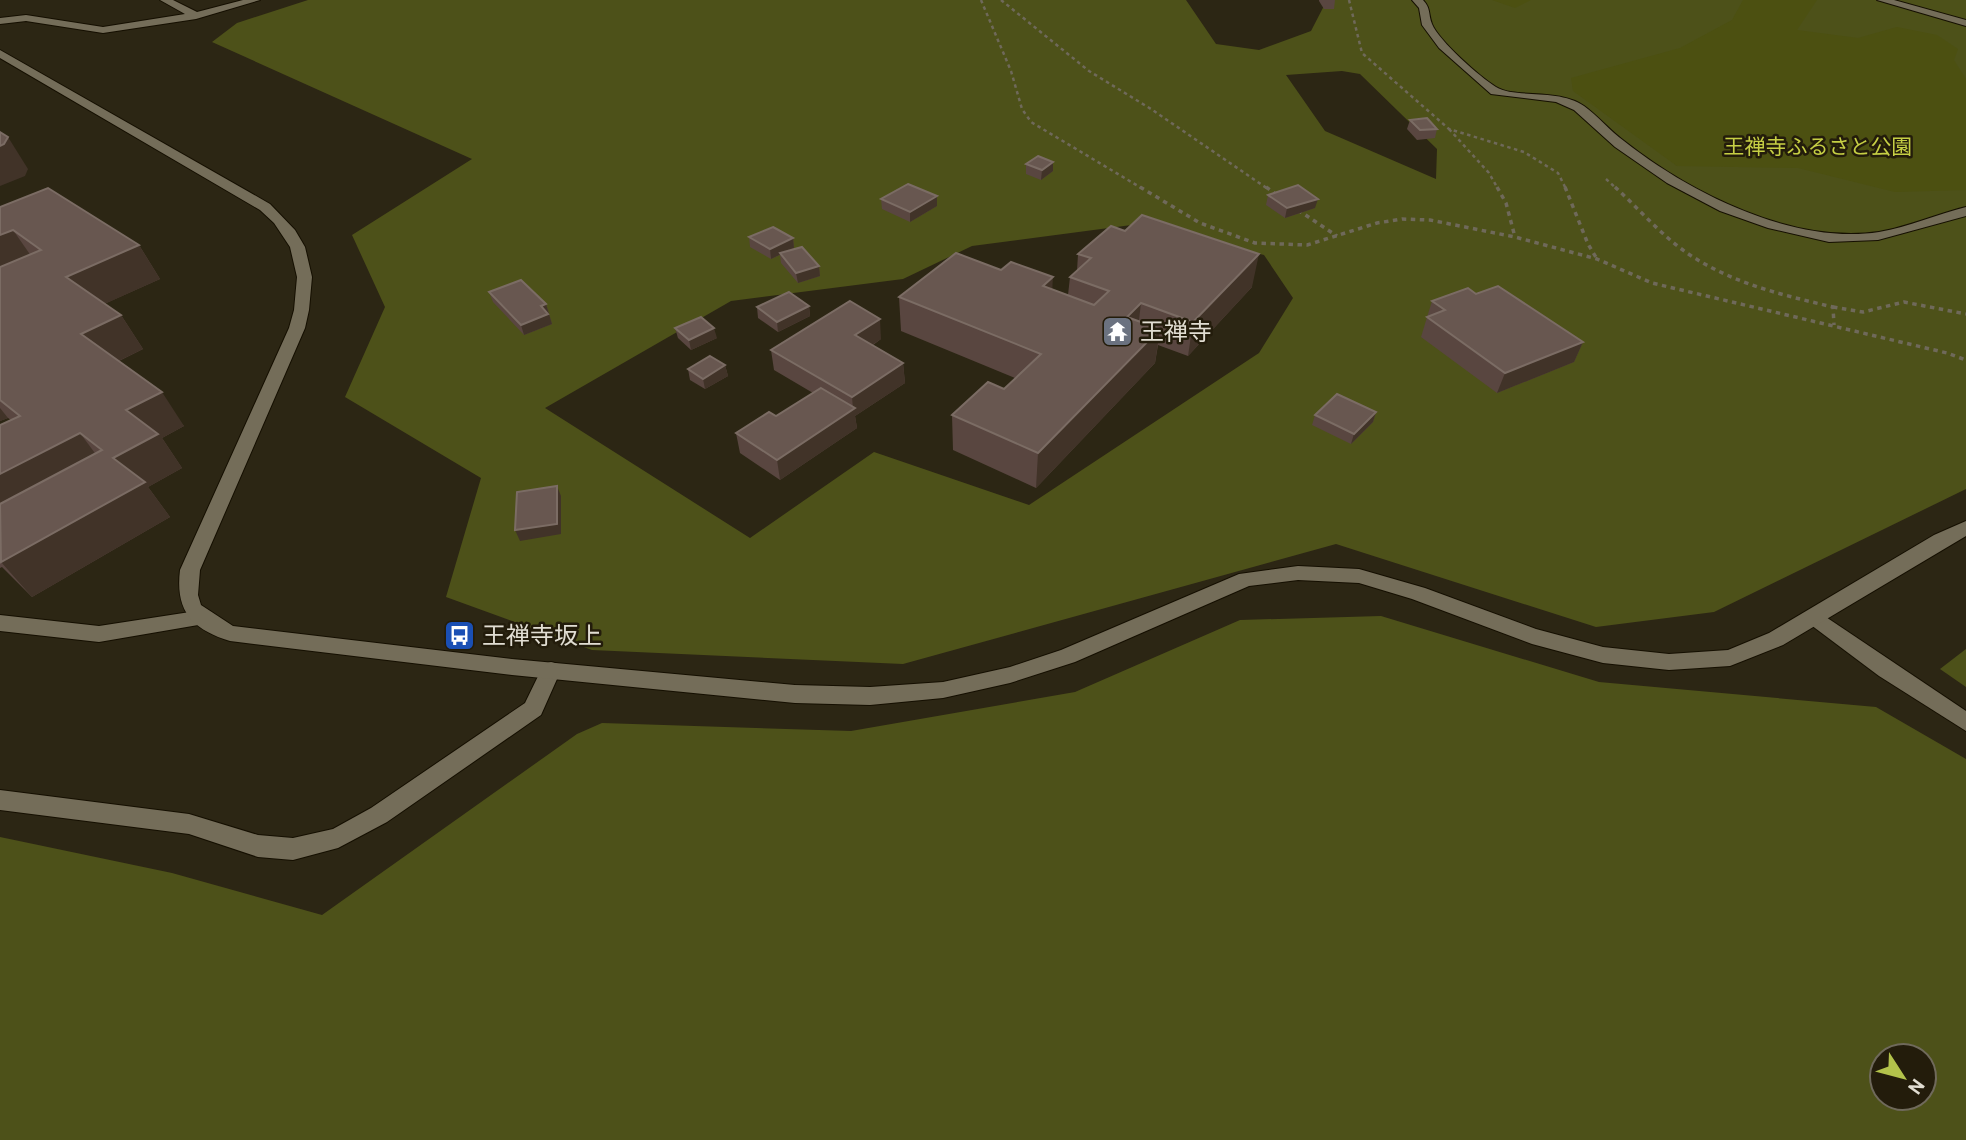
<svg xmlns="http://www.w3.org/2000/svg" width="1966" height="1140" viewBox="0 0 1966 1140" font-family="Overpass,'Noto Sans JP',sans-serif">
<rect width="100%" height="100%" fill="#2c2614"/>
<polygon fill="#4c5011" points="1412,0 1966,0 1966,348"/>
<g fill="#4d5119" fill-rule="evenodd">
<path d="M308 0H1186L1216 44 1259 50 1311 31 1327 0H1492L1515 8 1531 0H1743L1732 20 1680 48 1571 78 1573 91 1677 166 1798 168 1895 192 1966 190V489L1714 612 1596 627 1336 544 903 664 592 650 446 597 481 478 345 397 385 307 352 235 472 159 212 42 237 23ZM1342 71 1360 74 1437 149 1436 179 1325 131 1286 75ZM1139 224 1264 255 1293 298 1259 353 1029 505 874 452 750 538 545 408 731 301 903 279 972 246Z"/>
<polygon points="1817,0 1966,0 1966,79 1954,60 1958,49 1937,35 1897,27 1858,38 1797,30"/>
<path d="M1381 616 1599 682 1876 707 1966 759V1140H0V837L172 873 322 915 577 734 602 723 851 731 1075 692 1240 620ZM1882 1056H1924V1098H1882Z"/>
<polygon points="1966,649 1966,687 1940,669"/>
</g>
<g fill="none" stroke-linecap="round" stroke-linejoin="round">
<defs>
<g id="service">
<polygon points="1814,609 1966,711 1966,731 1879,676 1807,622 1804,617 1807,612"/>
<polygon points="203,610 210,613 213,618 210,623 99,642 0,631 0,615 99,626"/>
<polygon points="551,662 558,664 561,670 541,715 387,822 338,848 293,860 258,857 189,834 0,810 0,790 189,814 258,835 293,838 333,829 371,808 525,703 544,664"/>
</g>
<g id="pedestrian">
<path d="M1412 0H1423C1431 8 1428 14 1432 24 1439 41 1480 77 1496 87 1515 99 1559 88 1584 106 1598 116 1610 131 1624 141 1690 193 1793 245 1879 232 1909 227 1937 214 1966 207V216L1878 240 1829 242 1768 228 1720 211 1667 183 1615 147 1574 110 1556 102 1491 94 1439 48 1422 25 1419 8Z"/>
<polygon points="1877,0 1894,0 1966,20 1966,26"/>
</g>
<polygon id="minor" points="160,0 173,0 197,12 243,0 260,0 196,19 103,33 26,21 0,24 0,18 26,15 103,27 185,14"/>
<path id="tertiary" d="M0 50 270 204 295 230 305 247 312 277 309 310 305 328 200 570 198 595 201 605 233 626 512 659 795 685 870 687 943 682 1010 667 1061 650 1239 574 1298 566 1359 569 1425 588 1536 629 1603 647 1669 654 1728 650 1769 633 1934 535 1966 521V536L1783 645 1730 666 1669 670 1603 663 1532 644 1412 599 1359 583 1298 580 1249 586 1075 662 1010 683 943 698 870 705 795 703 512 675 230 641C192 629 175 611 180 570L289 328 294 310 297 277 290 247 274 223 260 210 0 58Z"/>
</defs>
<use href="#service" stroke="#150f01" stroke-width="2"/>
<use href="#pedestrian" stroke="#150f01" stroke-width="2"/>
<use href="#minor" stroke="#150f01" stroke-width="2"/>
<use href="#tertiary" stroke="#150f01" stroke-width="2"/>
<g stroke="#6f695a" stroke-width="2.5" stroke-dasharray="3.5 3.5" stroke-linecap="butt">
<polyline points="981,0 1011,71 1022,109 1031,122 1143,189"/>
<polyline points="1001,0 1089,71 1151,109 1268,189"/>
<polyline points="1349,0 1362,53 1449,129 1524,152 1558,173 1566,189"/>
<polyline points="1449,129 1489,173 1498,189"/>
<polyline points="1606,179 1617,189"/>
</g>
<g stroke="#6f695a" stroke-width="3.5" stroke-dasharray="4.5 4.5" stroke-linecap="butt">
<polyline points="1140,187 1200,223 1255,243 1307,245 1377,223 1402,219 1430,220 1515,237 1597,259 1652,283 1947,353 1966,360"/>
<polyline points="1266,187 1277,195"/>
<polyline points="1497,187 1506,203 1515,237"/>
<polyline points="1565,187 1588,244 1597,259"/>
<path d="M1615 187C1638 208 1661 235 1687 253 1731 283 1782 295 1833 307L1834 325"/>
<polyline points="1298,210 1337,236"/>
<polyline points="1833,307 1863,312 1904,302 1966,314"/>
</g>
<use href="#service" fill="#746d59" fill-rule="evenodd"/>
<use href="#pedestrian" fill="#746d59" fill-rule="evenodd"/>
<use href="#minor" fill="#746d59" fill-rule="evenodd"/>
<use href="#tertiary" fill="#746d59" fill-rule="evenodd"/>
</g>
<g fill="#594640">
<polygon points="1319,0 1335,0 1334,9 1324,9 1319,1"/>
<polygon points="1410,120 1437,129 1435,138 1417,140 1407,129"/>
<polygon points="1026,164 1053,171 1041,180 1026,174"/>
<polygon points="1268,195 1315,208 1285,218 1266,205"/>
<polygon points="881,199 937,206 910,222 882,209"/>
<polygon points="0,207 139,245 160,279 104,304 121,315 143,349 119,361 184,426 162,438 182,468 148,487 170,517 32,597 2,567 0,568 0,425 11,420 8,418 0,421"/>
<polygon points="749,237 793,238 794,248 788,251 819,266 820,276 798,283 781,263 780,255 771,259 750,247"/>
<polygon points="1078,254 1252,287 1188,356 1158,345 1155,363 1036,488 953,450 952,415 1004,389 1015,378 901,331 899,297 1068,295 1070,277 1077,271"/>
<polygon points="489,292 546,304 552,324 524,335 493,302"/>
<polygon points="1476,294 1583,342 1574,362 1497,393 1421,337 1432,301"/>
<polygon points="809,306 810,316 778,332 758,318 757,307"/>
<polygon points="675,328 717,338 691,350 678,338"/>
<polygon points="881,339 873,345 903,363 905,383 855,416 857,428 780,480 740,453 736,433 776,416 813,393 774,370 771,350"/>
<polygon points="725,365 728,376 705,389 690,380 688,369"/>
<polygon points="1376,412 1373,422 1351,444 1312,425 1315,415"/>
</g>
<g fill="#413328">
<polygon points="8,137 28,169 25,176 0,186 0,146"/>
<polygon points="1053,162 1053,171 1041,180 1042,170"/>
<polygon points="937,196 937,206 910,222 910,212"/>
<polygon points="1318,199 1315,208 1285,218 1287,208"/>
<polygon points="13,230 36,263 0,278 0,235"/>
<polygon points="793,238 794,248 771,259 770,249"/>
<polygon points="139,245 160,279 89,311 66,277"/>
<polygon points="1259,254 1252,287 1188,356 1193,322"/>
<polygon points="819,266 820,276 798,283 796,273"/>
<polygon points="1053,277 1051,311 1043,286"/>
<polygon points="1141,303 1137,337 1127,317"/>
<polygon points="546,304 552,324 524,335 521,325 541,306"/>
<polygon points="809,306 810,316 778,332 777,322"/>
<polygon points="121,315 143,349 104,368 81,334"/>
<polygon points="880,319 881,339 857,355 855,335"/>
<polygon points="714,328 717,338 691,350 689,340"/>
<polygon points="1160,329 1155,363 1036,488 1038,453"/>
<polygon points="1583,342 1574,362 1497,393 1505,373"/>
<polygon points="903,363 905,383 855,416 857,428 780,480 777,460 853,409 852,397"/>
<polygon points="725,365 728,376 705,389 703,379"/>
<polygon points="162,392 184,426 162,438 182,468 148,487 170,517 32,597 1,562 113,458 126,410"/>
<polygon points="0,408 8,418 0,421"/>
<polygon points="1376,412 1373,422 1351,444 1354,434"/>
<polygon points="80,433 106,468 0,524 0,474"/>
<polygon points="557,486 561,496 561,534 520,541 515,530"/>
</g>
<g fill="#685750" stroke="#7b6c64" stroke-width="2">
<polygon points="1427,118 1437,129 1420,130 1410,120"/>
<polygon points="0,132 8,137 4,144 0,146"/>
<polygon points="1038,156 1053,162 1042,170 1026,164"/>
<polygon points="908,184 937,196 910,212 881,199"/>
<polygon points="1298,185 1318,199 1287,208 1268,195"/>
<polygon points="48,188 139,245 66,277 121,315 81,334 162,392 126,410 158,434 113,458 145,482 1,562 0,504 102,450 80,433 0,474 0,425 20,416 0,400 0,267 41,250 13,230 0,235 0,207"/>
<polygon points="1142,215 1259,254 1193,322 1141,303 1127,317 1160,329 1038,453 952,415 988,382 1004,389 1041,354 899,297 956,253 1001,270 1011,262 1053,277 1043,286 1094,305 1109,291 1070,277 1091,258 1078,254 1111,226 1125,231"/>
<polygon points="773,227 793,238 770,249 749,237"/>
<polygon points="802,247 819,266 796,273 780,253"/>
<polygon points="521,280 546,304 541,306 548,314 521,325 489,292"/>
<polygon points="1498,286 1583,342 1505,373 1427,317 1445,310 1432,301 1468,288 1476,294"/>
<polygon points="789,292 809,306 777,322 757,307"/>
<polygon points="850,301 880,319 855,335 903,363 852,397 771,350"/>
<polygon points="701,317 714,328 689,340 675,328"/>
<polygon points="710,356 725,365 703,379 688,369"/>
<polygon points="821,388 855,408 777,460 736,433 769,412 776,416"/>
<polygon points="1337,394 1376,412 1354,434 1315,415"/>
<polygon points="557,486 557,524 515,530 517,492"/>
</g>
<defs>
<symbol id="temple-square" viewBox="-11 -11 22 22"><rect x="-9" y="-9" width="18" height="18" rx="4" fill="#6b7280" stroke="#231c0b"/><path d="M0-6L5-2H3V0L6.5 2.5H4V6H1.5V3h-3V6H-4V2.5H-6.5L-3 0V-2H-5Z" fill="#fff"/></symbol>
<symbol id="bus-square" viewBox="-11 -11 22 22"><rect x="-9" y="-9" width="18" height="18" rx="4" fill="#1a4fb4" stroke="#231c0b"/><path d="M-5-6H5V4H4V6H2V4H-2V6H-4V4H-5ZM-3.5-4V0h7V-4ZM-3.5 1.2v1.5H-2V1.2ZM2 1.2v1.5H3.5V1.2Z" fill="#fff"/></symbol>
</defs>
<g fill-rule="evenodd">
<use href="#temple-square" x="1100" y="314" width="35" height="35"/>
<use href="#bus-square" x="442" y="618" width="35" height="35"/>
</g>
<g text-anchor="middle" stroke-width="5" stroke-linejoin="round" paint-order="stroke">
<g font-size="21" fill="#c6cf44" stroke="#231c0b">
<text x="1818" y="154">王禅寺ふるさと公園</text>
</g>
<g font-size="24" fill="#e1ddd2" stroke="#231c0b" text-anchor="start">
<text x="1140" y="340">王禅寺</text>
<text x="482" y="644">王禅寺坂上</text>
</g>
</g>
<g transform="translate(1903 1077) rotate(126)"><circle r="33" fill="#231c0b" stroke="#6f695b" stroke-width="2"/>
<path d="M0-5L12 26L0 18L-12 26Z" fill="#b3c24b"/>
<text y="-10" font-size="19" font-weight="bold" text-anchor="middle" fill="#e1ddd2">N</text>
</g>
</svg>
